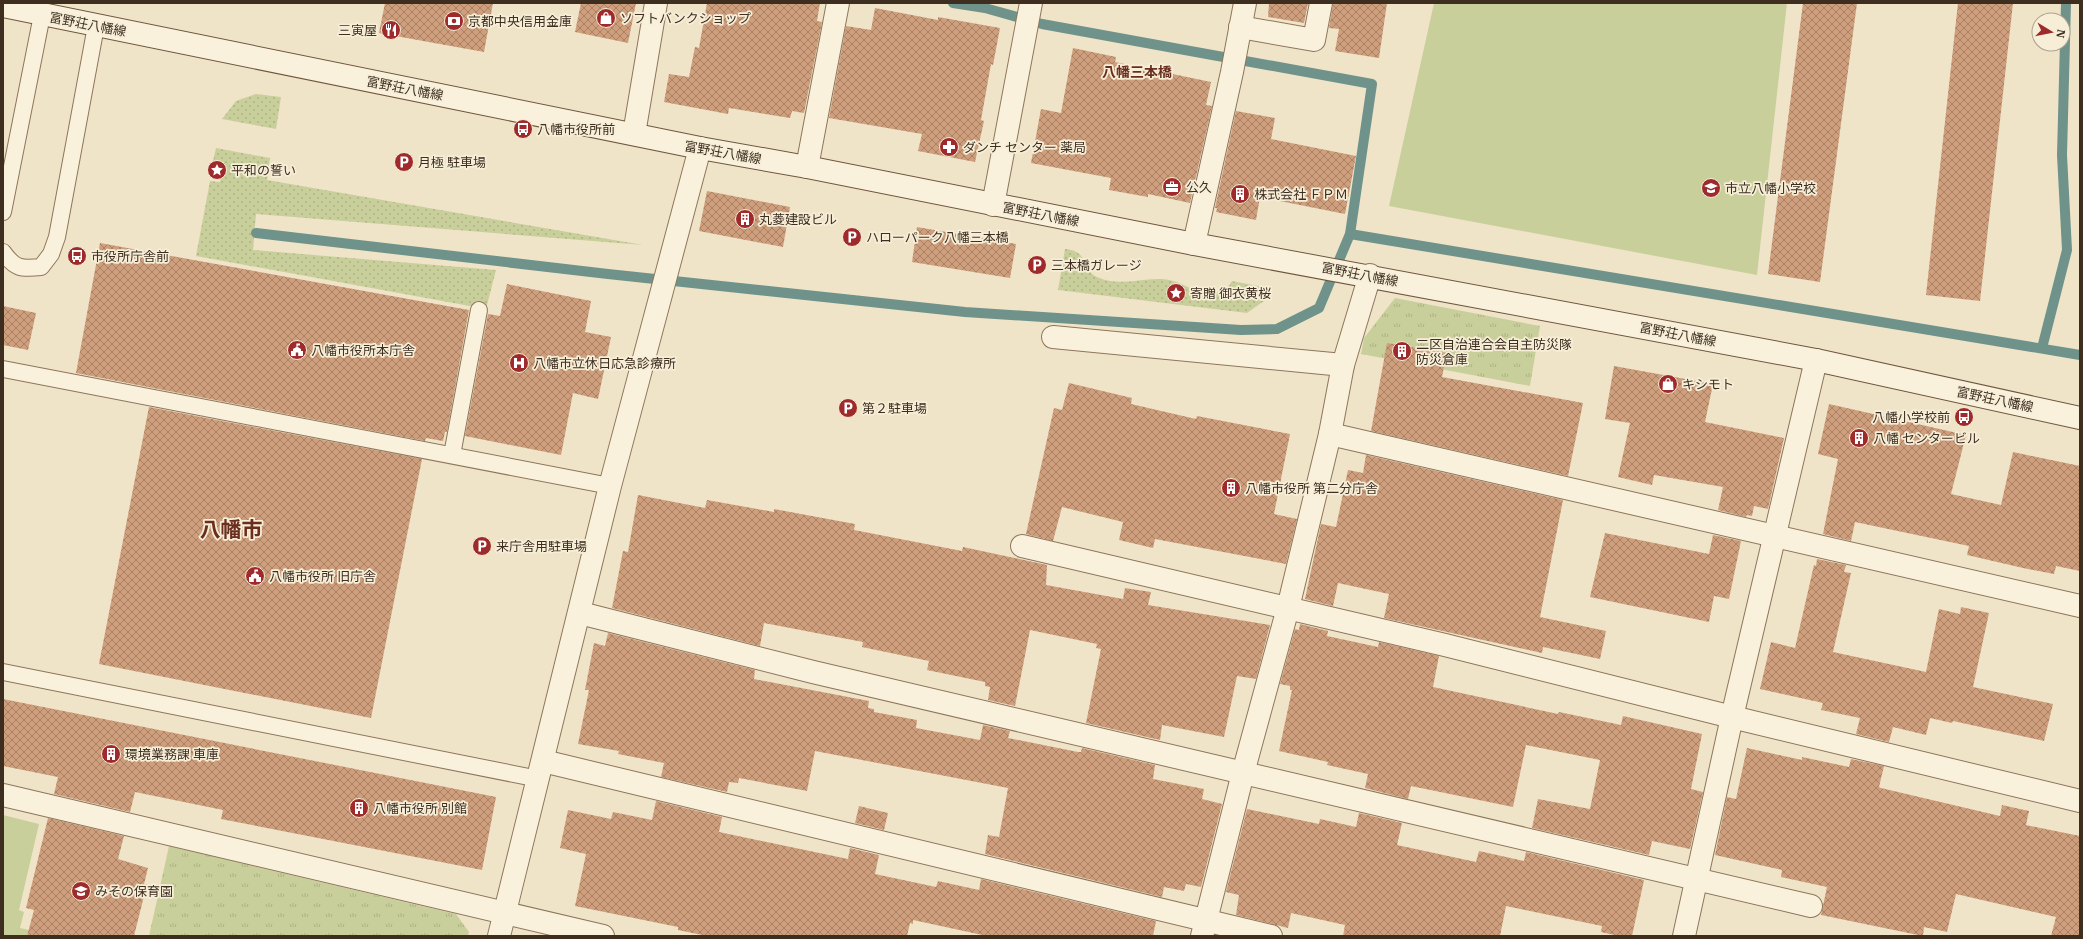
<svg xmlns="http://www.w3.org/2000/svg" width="2083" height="939" viewBox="0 0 2083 939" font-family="'IBM Plex Serif','Noto Sans JP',serif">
<defs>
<pattern id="grass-dots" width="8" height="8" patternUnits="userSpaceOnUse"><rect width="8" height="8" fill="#c9cf9b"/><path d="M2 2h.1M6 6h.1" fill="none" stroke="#aeb285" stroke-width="1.8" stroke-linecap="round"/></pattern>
<pattern id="park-tufts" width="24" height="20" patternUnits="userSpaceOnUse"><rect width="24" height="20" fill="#c9cf9b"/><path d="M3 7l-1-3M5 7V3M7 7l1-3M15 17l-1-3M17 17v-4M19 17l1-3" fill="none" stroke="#aeb285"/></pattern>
<pattern id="building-cross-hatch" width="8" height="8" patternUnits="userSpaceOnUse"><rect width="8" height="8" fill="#cf9f7d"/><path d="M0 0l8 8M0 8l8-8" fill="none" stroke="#a98266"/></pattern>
</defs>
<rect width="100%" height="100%" fill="#f0e4c8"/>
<g fill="url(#grass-dots)">
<polygon points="256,94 281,97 276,129 222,119 236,101"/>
<polygon points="216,148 270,158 267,180 643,245 256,214 253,250 496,270 486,309 196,256 210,181 220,182 224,162 213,161"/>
<path d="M1065 249C1090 251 1079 268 1097 277 1118 287 1140 278 1161 279 1186 280 1197 300 1226 290L1232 281 1269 288 1264 301 1247 313 1058 290Z"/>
</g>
<g fill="url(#park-tufts)">
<polygon points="1395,298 1540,326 1530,386 1361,354 1364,338"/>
<polygon points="169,846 456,914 469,932 468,936 149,936"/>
</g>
<g fill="#c9cf9b">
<polygon points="1434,3 1787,3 1757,275 1389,206"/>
<polygon points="3,815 39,824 19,910 24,912 20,928 29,930 27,936 3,936"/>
</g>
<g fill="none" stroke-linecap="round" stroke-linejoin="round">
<g stroke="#6f938a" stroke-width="10">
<polyline points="256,233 608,274 965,312 1241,330 1277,329 1319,308 1350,234 1372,84 1042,24 985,8 953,3"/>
<polyline points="1350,234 2080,355"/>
<polyline points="2042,348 2067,250 2062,155 2066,3"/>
</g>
</g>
<g fill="url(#building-cross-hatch)">
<polygon points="385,3 493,3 484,52 379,33"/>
<polygon points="581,3 636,3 628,43 575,32"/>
<polygon points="707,3 820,3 817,21 822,22 804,113 792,111 790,118 729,108 728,114 664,102 669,74 689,77 695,47 699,48"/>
<polygon points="1269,3 1308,3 1304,23 1268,17"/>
<polygon points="1333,3 1387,3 1379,58 1335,51 1339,29 1329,28"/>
<polygon points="1803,3 1857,3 1820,282 1768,274"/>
<polygon points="1958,3 2013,3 1980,301 1926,295"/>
<polygon points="875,8 938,20 938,17 1000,28 993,65 991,64 981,120 984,121 975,162 918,151 922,134 829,118 846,26 871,30"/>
<polygon points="1073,48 1116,57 1115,62 1211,82 1206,105 1212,106 1190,203 1148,194 1148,197 1109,190 1111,178 1031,163 1041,109 1061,113"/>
<polygon points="1236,111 1275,118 1271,139 1356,156 1345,214 1260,197 1256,220 1216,212 1217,208 1215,208"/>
<polygon points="707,191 790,207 783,247 699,231"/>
<polygon points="917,227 1016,244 1010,278 912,262"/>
<polygon points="100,243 469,310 447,432 445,432 443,441 426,438 425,441 76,373"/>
<polygon points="507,284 591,301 585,332 611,337 598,399 573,393 561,455 465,436 488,314 500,316"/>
<polygon points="3,306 36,313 28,350 3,345"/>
<polygon points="1387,343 1447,353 1442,377 1583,403 1568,476 1371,431"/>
<polygon points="1614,366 1713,384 1705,422 1784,438 1768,509 1754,506 1752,516 1747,515 1746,517 1718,510 1723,487 1654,475 1652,485 1618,477 1630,423 1605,419"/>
<polygon points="1069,383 1132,398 1131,404 1196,419 1197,416 1290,434 1274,514 1297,519 1286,564 1155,539 1153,548 1119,540 1123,522 1062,507 1053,541 1026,534 1054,408 1062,410"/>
<polygon points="1829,404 1966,435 1951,494 2001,505 2013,452 2080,466 2080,571 2056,566 2054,574 2023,568 1967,555 1969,546 1855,522 1851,541 1823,534 1838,459 1818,454"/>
<polygon points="149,407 422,459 371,718 99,664"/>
<polygon points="1366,455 1563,500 1540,617 1606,631 1600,659 1543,647 1542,653 1384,618 1389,594 1338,583 1333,606 1305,599 1321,524 1336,527 1348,470 1363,473"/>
<polygon points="638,495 705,508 707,500 774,512 774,509 855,524 854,530 962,551 963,547 1047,565 1046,585 1123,599 1125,588 1151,592 1148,605 1270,625 1256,679 1237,676 1224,737 1162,725 1160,740 1086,723 1101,649 1096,648 1097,644 1030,630 1015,706 988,700 990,687 985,686 985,682 927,670 929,661 862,647 863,642 764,623 760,646 612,608 623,551 628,552"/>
<polygon points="1605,533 1709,554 1713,535 1741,541 1729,599 1714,596 1709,622 1590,597"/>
<polygon points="1817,559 1846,565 1844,572 1851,573 1833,652 1926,672 1939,609 1960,614 1961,607 1989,613 1973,687 2053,704 2044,741 1953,721 1952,723 1930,718 1926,735 1893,727 1889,742 1856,734 1860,718 1821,710 1823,703 1760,689 1771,642 1795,648 1814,565 1816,566"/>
<polygon points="1300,624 1328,631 1327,636 1378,647 1379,642 1439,656 1433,687 1558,714 1559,712 1621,725 1623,716 1702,734 1691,789 1703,792 1690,849 1652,841 1649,855 1532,828 1538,799 1590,809 1600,760 1526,745 1513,807 1411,786 1408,799 1365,788 1368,774 1327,765 1328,762 1279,751 1292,690 1290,690 1290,686 1280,684 1295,629 1299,630"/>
<polygon points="608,633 755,670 754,679 869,701 868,708 874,709 874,712 917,720 916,728 980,740 983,725 1010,731 1008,738 1078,752 1081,752 1082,748 1155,765 1153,779 1204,789 1202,799 1222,804 1201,887 1186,884 1184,891 1164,887 1162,897 985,854 988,835 999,837 1008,788 815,751 807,791 739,778 738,783 729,782 727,792 661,777 664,763 618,754 619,751 578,744 589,690 585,690 594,643 605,646"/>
<polygon points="3,699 496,797 482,870 221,819 223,810 135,792 130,812 54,794 58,777 3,766"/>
<polygon points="1747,748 1802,760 1802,757 1849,767 1851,759 1884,766 1879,787 1881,788 2000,816 2002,805 2029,811 2026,825 2080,836 2080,936 2051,936 2056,917 1956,894 1947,932 1924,927 1923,936 1821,915 1827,887 1781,877 1782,870 1715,855 1727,797 1736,799"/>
<polygon points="656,801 722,817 719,832 848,859 850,848 879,855 875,874 936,887 938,881 979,890 981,879 1156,921 1153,936 987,936 913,920 913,924 910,923 907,936 707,936 678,930 678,927 575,906 586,854 560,848 568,810 611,819 613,812 652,820"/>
<polygon points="859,806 888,813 884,830 855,823"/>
<polygon points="1247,809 1319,824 1320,819 1356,827 1359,813 1402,823 1397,845 1476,862 1479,851 1524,861 1526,852 1644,880 1632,936 1619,936 1601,932 1602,926 1506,906 1500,936 1343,936 1345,925 1291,913 1288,928 1236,915 1239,895 1226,892"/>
<polygon points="48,818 124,836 118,859 148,868 144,884 147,884 134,936 27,936 34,910 26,908"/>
</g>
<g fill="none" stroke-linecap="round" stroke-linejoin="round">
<defs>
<g id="service">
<polyline points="3,212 42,15"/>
<path d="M3 252C15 269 21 269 41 267L51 254 57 237 96 26"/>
<polyline points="3,369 610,486"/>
<polyline points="452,455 479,310"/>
<polyline points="3,672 539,779"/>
</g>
<g id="minor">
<polyline points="1240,27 1314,40 1321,3"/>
<polyline points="634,134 656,3"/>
<polyline points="807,167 838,3"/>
<polyline points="993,205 1031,3"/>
<polyline points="1194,244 1232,72 1245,3"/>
<polyline points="1053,337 1343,365"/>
<polyline points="1330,434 2080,606"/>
<polyline points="1022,546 1445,645 1732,717 2080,801"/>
<polyline points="580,613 813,672 1811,906"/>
<polyline points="543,761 1271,936"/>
<polyline points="3,795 603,936"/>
<polyline points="1202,936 1243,773 1288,608 1330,434 1343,365 1370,275"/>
<polyline points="1684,936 1732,717 1816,360"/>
</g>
<polyline id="tertiary" points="499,936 610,486 700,148"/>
<polyline id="secondary" points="3,6 700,148 807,167 1194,244 1816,360 2080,418"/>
</defs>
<use href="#service" stroke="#8d765c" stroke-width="18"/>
<use href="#minor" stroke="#8d765c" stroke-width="24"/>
<use href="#tertiary" stroke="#8d765c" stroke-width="24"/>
<use href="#secondary" stroke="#6f573f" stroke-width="24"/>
<use href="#service" stroke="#faf1dc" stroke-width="16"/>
<use href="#minor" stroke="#faf1dc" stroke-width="22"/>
<use href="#tertiary" stroke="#faf1dc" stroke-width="22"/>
<use href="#secondary" stroke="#faf1dc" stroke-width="22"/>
</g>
<defs>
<symbol id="shop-disc" viewBox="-11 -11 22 22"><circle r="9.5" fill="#9e2a2b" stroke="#f7eed8"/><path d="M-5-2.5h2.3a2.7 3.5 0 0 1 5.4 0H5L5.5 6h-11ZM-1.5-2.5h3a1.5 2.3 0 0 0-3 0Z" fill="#fff"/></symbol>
<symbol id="bank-disc" viewBox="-11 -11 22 22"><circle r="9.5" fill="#9e2a2b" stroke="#f7eed8"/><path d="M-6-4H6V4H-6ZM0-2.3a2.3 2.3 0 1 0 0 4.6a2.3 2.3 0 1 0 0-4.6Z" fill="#fff"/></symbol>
<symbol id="restaurant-disc" viewBox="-11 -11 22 22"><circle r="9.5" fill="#9e2a2b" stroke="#f7eed8"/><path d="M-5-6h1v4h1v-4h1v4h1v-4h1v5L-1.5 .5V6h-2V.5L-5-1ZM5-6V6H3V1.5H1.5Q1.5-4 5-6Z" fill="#fff"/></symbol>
<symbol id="bus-disc" viewBox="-11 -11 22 22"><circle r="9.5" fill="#9e2a2b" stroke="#f7eed8"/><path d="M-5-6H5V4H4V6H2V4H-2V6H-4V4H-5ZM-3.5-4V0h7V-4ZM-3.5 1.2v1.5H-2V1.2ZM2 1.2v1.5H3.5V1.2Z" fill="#fff"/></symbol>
<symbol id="pharmacy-disc" viewBox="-11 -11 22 22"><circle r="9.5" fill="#9e2a2b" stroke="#f7eed8"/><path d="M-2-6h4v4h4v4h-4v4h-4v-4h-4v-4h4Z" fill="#fff"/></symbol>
<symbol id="parking-disc" viewBox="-11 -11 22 22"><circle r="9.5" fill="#9e2a2b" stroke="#f7eed8"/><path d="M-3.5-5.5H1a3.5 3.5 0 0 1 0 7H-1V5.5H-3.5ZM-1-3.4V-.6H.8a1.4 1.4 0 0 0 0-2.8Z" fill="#fff"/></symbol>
<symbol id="sight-disc" viewBox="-11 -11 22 22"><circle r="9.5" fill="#9e2a2b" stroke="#f7eed8"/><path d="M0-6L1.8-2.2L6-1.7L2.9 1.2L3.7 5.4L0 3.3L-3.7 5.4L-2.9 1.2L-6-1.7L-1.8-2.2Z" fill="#fff"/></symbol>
<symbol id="office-disc" viewBox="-11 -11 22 22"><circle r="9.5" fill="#9e2a2b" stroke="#f7eed8"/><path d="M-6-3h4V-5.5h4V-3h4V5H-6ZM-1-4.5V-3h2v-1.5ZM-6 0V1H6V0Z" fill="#fff"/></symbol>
<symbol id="school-disc" viewBox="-11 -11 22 22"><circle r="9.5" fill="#9e2a2b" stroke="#f7eed8"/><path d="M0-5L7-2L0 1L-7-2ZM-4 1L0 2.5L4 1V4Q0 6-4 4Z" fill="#fff"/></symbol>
<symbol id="building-disc" viewBox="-11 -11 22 22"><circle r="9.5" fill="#9e2a2b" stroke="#f7eed8"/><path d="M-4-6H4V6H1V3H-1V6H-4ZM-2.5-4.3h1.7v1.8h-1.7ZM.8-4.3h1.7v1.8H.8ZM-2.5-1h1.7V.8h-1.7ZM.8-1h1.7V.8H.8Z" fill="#fff"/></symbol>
<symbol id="civic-disc" viewBox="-11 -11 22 22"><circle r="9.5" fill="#9e2a2b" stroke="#f7eed8"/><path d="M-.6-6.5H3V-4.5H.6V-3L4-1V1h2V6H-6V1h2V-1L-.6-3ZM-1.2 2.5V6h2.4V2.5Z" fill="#fff"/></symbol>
<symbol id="hospital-disc" viewBox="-11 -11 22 22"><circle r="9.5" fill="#9e2a2b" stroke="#f7eed8"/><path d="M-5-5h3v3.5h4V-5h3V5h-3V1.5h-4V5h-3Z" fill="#fff"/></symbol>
</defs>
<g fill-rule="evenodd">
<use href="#shop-disc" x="595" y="7" width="22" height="22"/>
<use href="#bank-disc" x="443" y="10" width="22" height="22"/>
<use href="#restaurant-disc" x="380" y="19" width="22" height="22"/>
<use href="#bus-disc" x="512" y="118" width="22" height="22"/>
<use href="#pharmacy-disc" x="938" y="136" width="22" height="22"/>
<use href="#parking-disc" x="393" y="151" width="22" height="22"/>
<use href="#sight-disc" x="206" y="159" width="22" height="22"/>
<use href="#office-disc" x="1161" y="176" width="22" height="22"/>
<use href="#school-disc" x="1700" y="177" width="22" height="22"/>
<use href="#building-disc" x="1229" y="183" width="22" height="22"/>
<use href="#building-disc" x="734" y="208" width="22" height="22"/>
<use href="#parking-disc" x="841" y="226" width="22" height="22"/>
<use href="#bus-disc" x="66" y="245" width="22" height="22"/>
<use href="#parking-disc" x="1026" y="254" width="22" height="22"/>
<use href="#sight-disc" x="1165" y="282" width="22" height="22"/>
<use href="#civic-disc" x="286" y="339" width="22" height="22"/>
<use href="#building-disc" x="1391" y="340" width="22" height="22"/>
<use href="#hospital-disc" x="508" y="352" width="22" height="22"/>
<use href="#shop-disc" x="1657" y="373" width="22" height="22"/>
<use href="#parking-disc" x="837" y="397" width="22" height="22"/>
<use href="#bus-disc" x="1953" y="406" width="22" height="22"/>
<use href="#building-disc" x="1848" y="427" width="22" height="22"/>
<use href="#building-disc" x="1220" y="477" width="22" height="22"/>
<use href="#parking-disc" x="471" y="535" width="22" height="22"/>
<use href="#civic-disc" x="244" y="565" width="22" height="22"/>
<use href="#building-disc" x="100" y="743" width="22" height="22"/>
<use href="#building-disc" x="348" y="797" width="22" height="22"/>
<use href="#school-disc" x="70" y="880" width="22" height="22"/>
</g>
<g text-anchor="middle" stroke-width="3.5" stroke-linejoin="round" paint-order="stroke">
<g font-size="13" fill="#3d2e20" stroke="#f7eed8" text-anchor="start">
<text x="620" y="23">ソフトバンクショップ</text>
<text x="468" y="26">京都中央信用金庫</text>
<text x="377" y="35" text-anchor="end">三寅屋</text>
<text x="537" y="134">八幡市役所前</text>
<text x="963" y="152">ダンチ センター 薬局</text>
<text x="418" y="167">月極 駐車場</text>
<text x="231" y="175">平和の誓い</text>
<text x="1186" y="192">公久</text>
<text x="1725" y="193">市立八幡小学校</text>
<text x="1254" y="199">株式会社 ＦＰＭ</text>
<text x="759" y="224">丸菱建設ビル</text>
<text x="866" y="242">ハローパーク八幡三本橋</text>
<text x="91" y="261">市役所庁舎前</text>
<text x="1051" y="270">三本橋ガレージ</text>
<text x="1190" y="298">寄贈 御衣黄桜</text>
<text x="1416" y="349">二区自治連合会自主防災隊<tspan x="1416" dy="15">防災倉庫</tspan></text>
<text x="311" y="355">八幡市役所本庁舎</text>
<text x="533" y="368">八幡市立休日応急診療所</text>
<text x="1682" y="389">キシモト</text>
<text x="862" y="413">第２駐車場</text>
<text x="1950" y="422" text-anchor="end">八幡小学校前</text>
<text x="1873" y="443">八幡 センタービル</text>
<text x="1245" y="493">八幡市役所 第二分庁舎</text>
<text x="496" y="551">来庁舎用駐車場</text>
<text x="269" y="581">八幡市役所 旧庁舎</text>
<text x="125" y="759">環境業務課 車庫</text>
<text x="373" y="813">八幡市役所 別館</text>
<text x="95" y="896">みその保育園</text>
</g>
<g font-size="13" fill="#3d2e20" stroke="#f7eed8">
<text transform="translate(88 24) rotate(11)" y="5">富野荘八幡線</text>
<text transform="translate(405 88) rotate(11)" y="5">富野荘八幡線</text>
<text transform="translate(723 152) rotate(10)" y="5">富野荘八幡線</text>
<text transform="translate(1041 214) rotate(11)" y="5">富野荘八幡線</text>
<text transform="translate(1360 274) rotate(11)" y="5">富野荘八幡線</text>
<text transform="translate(1678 334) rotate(11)" y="5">富野荘八幡線</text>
<text transform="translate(1995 399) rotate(12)" y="5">富野荘八幡線</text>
</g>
<g font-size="14" font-weight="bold" fill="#6b2e1e" stroke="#f7eed8">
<text x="1137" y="77">八幡三本橋</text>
</g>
<g font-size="21" font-weight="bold" fill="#6b2e1e" stroke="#f7eed8">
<text x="231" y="537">八幡市</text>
</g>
</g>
<rect width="2083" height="939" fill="none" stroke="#3d2e20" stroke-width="8"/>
<g transform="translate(2051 32) rotate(100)"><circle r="19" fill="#f7eed8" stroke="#ada18e"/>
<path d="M0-3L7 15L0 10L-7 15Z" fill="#9e2a2b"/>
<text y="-6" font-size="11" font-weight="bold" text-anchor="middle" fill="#3d2e20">N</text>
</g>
</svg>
